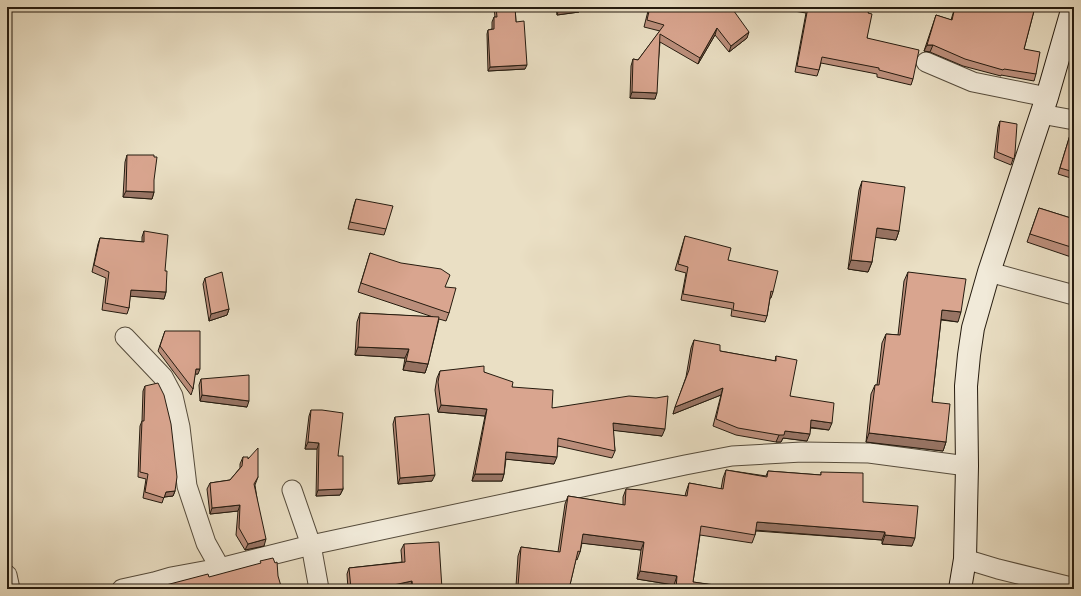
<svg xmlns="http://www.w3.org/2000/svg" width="1081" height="596" viewBox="0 0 1081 596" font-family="'IM FELL Double Pica',serif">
<rect width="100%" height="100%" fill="#eadfc4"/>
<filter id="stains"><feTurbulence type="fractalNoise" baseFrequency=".005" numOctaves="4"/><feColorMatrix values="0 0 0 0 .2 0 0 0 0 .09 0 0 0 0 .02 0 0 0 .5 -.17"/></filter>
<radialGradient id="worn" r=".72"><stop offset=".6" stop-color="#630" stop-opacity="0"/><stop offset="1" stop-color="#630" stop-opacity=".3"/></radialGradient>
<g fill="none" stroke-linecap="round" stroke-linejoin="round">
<defs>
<g id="street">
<polyline points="926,62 973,82 1047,97"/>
<polyline points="1041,114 1074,120"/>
<polyline points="989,272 1074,295"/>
<polyline points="125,337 163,377 173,396 180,427 187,486 206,543 220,568"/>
<polyline points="292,490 311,545 319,589"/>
<polyline points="965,559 998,569 1071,587"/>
<polyline points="7,575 10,589"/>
<polyline points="122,589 154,582 171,577 220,568 311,545 685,465 732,456 802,452 869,453 967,466"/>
</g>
<polyline id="secondary" points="960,589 965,559 967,466 966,386 969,355 973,328 989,272 1047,97 1073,7"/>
</defs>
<use href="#street" stroke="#564c3c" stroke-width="21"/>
<use href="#secondary" stroke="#251b0f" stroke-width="24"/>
<use href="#street" stroke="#f1ead9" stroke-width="19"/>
<use href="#secondary" stroke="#f1ead9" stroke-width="22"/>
</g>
<g fill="#bb8e7b" stroke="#251b0f">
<polygon points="494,7 515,7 516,22 525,69 488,71 487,34 488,30 492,29 492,22 494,17 495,17"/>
<polygon points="556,7 581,7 579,12 557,15"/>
<polygon points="649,7 731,7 747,38 729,52 715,35 698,64 660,42 655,99 630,98 631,66 633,59 638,60 660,31 644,27"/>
<polygon points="770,7 870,7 868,13 867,38 913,79 911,85 877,77 877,74 821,63 819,70 817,76 795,72 806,13"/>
<polygon points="955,7 1035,7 1024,49 1036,74 1034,81 1001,75 1001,76 963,66 930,52 924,51 936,15 951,20"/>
<polygon points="1000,121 1015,153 1011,165 994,158 998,127"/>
<polygon points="1070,135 1074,136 1074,179 1058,174"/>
<polygon points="127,155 154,192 152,199 123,197 125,162"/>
<polygon points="862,181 899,231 896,240 875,237 872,262 868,272 848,269 859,190"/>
<polygon points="356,199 386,229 384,235 348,229 354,205"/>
<polygon points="1039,208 1074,219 1074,258 1027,242"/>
<polygon points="144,231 165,271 166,292 164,299 130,296 129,308 127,314 102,310 106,278 92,272 98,244 100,238 142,242 142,237"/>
<polygon points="685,236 728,260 773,292 771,298 770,298 767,316 765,322 731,316 732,309 681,300 686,273 675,270"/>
<polygon points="370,253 445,287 449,313 446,321 439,319 428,364 425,373 403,370 405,358 355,355 357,322 360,313 433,317 358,292"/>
<polygon points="908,272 958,322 941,320 932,402 946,442 943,451 866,442 871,394 875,385 877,385 882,343 886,334 898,335 904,281"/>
<polygon points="205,278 229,309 227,315 209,321 203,284"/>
<polygon points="165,331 198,374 195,374 193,389 191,395 158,351"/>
<polygon points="694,340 720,351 775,361 776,356 790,396 829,430 811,428 807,441 783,438 781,442 776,442 736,435 713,426 721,395 673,414 686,377 691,348"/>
<polygon points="440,371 484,372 552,408 662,436 613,430 615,451 612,458 558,446 554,464 506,459 504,474 502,481 472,481 485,416 438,412 435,390 437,378"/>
<polygon points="201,379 247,407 200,401 199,385"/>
<polygon points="145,386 175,491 173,496 164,497 162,503 143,498 146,479 138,477 139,449 140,426 142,421 143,391"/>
<polygon points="311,410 338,456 343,489 340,495 316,496 317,449 305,449 309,416"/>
<polygon points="395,417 432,481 398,484 393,424"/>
<polygon points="243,457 248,459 258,477 255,485 264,546 245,550 236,535 238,511 210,514 207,489 210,483 230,480 240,468 240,464"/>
<polygon points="726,470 766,476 768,471 821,475 821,472 863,502 912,546 882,544 882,540 756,531 755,535 752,543 700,535 693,582 737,589 674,589 674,585 637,579 641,550 582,543 580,552 577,560 576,559 569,589 511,589 513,586 516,586 518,556 521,547 558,552 565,504 568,496 623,505 623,497 626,489 685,496 686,492 689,483 721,489 723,478"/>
<polygon points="404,544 442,589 410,589 410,588 405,589 348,589 347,574 349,568 402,562 401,550"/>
</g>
<g fill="#987464" stroke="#251b0f">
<polygon points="569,7 581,7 579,12 557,15 559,8"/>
<polygon points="717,28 715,35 698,64 700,58"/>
<polygon points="749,32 747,38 729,52 731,46"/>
<polygon points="927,45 933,45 930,52 924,51"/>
<polygon points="527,65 525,69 488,71 490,67"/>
<polygon points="632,92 657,93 655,99 630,98"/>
<polygon points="126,191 154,192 152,199 123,197"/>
<polygon points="877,228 899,231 896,240 873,237"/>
<polygon points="851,260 872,262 868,272 848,269"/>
<polygon points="131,290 166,292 164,299 128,296"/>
<polygon points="229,309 227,315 209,321 211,314"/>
<polygon points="942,310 961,312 958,322 939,319"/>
<polygon points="358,347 409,349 405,358 355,355"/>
<polygon points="406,361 428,364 425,373 403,370"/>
<polygon points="196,369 200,369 198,374 194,374"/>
<polygon points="723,388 721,395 673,414 675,407"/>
<polygon points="202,395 249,401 247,407 200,401"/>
<polygon points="441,405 487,409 485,416 438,412"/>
<polygon points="811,420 832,423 829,430 809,427"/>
<polygon points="613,423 665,429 662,436 610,430"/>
<polygon points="785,431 810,434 807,441 783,438 781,442 776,442 779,435"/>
<polygon points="869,433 946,442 943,451 866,442"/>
<polygon points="308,442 319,443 317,449 305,449"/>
<polygon points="506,452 557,457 554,464 504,459"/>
<polygon points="475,474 504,474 502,481 472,481"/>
<polygon points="435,475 432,481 398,484 400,478"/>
<polygon points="343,489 340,495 316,496 318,490"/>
<polygon points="175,491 173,496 164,497 166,492"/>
<polygon points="240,505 238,511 210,514 212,508"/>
<polygon points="757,522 885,532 882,540 754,530"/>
<polygon points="583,534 644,542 641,550 580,543"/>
<polygon points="885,535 915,538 912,546 882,544"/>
<polygon points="266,539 264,546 245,550 248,544"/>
<polygon points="640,571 677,576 674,585 637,579"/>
<polygon points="412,581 410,588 405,589 375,589"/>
<polygon points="281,586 280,589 275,589 276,588"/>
</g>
<g fill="#d9a58f" stroke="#251b0f">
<polygon points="496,7 515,7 516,22 524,21 527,65 490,67 488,30 494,29 494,17 497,17"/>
<polygon points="559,7 569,7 559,8"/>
<polygon points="650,7 731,7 749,32 731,46 717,28 700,58 660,34 657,93 632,92 633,59 638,60 664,25 647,20"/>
<polygon points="808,7 870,7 868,13 872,14 867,38 919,50 913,79 879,70 879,68 822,57 819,70 797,66"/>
<polygon points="955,7 1035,7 1024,49 1040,52 1036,74 1004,69 1003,70 965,59 933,45 927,45 936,15 952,20"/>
<polygon points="1000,121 1017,124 1015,153 1014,159 997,152"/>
<polygon points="1070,135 1074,136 1074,172 1060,168"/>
<polygon points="127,155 154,155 154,157 157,157 154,180 154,192 126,191"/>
<polygon points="862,181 905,187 899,231 877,228 872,262 851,260"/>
<polygon points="356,199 393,206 386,229 350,222"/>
<polygon points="1039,208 1074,219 1074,248 1030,234"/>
<polygon points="144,231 168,235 165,271 167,271 166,292 131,290 129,308 105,303 109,272 94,265 100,238 144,242"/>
<polygon points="685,236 731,248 728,260 778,271 773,292 771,291 767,316 733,310 734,303 683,294 688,267 678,264"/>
<polygon points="370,253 401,263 441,269 450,275 445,287 456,288 449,313 361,283"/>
<polygon points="222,272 229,309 211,314 205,278"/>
<polygon points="908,272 966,279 961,312 942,310 932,402 950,404 946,442 869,433 875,385 879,385 886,334 900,335"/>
<polygon points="360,313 439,317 428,364 406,361 409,349 358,347"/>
<polygon points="165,331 200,331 200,369 196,369 193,389 160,346"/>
<polygon points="694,340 720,345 720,351 776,361 776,356 797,360 790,396 834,403 832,423 811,420 810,434 785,431 784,435 779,435 738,428 716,419 723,388 675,407 689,370"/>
<polygon points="484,366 484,372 513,382 512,387 553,390 552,408 629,396 656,398 668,396 665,429 613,423 615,451 558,438 557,457 506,452 504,474 475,474 487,409 441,405 438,382 440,371"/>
<polygon points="249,375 249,401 202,395 201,379"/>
<polygon points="158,383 164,395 171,424 177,477 175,491 166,492 164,498 145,492 148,474 140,472 141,444 142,421 144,421 145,386"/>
<polygon points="311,410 322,410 343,413 338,456 343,456 343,489 318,490 319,443 308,442"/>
<polygon points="429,414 435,475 400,478 395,417"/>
<polygon points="258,448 258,477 254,484 266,539 248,544 239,528 240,505 212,508 210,483 230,480 242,466 243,457 248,457 248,459"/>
<polygon points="726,470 767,477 768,471 821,475 821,472 863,473 863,502 918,506 915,538 885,535 885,532 757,522 755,535 701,526 693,582 737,588 737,589 676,589 677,576 640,571 644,542 583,534 580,552 578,551 569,589 512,589 513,586 518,586 521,547 560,552 568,496 625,505 626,489 642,490 687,496 689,483 723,489"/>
<polygon points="439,542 442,589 413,589 412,581 375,589 351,589 349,568 405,562 404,544"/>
<polygon points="273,558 275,563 277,562 278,576 281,586 276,588 276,589 167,589 166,585 208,574 209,577 261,563 260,561"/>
</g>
<rect width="1081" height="596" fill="none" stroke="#eadfc4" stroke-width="24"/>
<rect x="8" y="8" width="1065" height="580" fill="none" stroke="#251b0f" stroke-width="2"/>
<rect x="12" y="12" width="1057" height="572" fill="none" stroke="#251b0f"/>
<rect width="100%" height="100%" filter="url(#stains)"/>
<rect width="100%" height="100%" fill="url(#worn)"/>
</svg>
